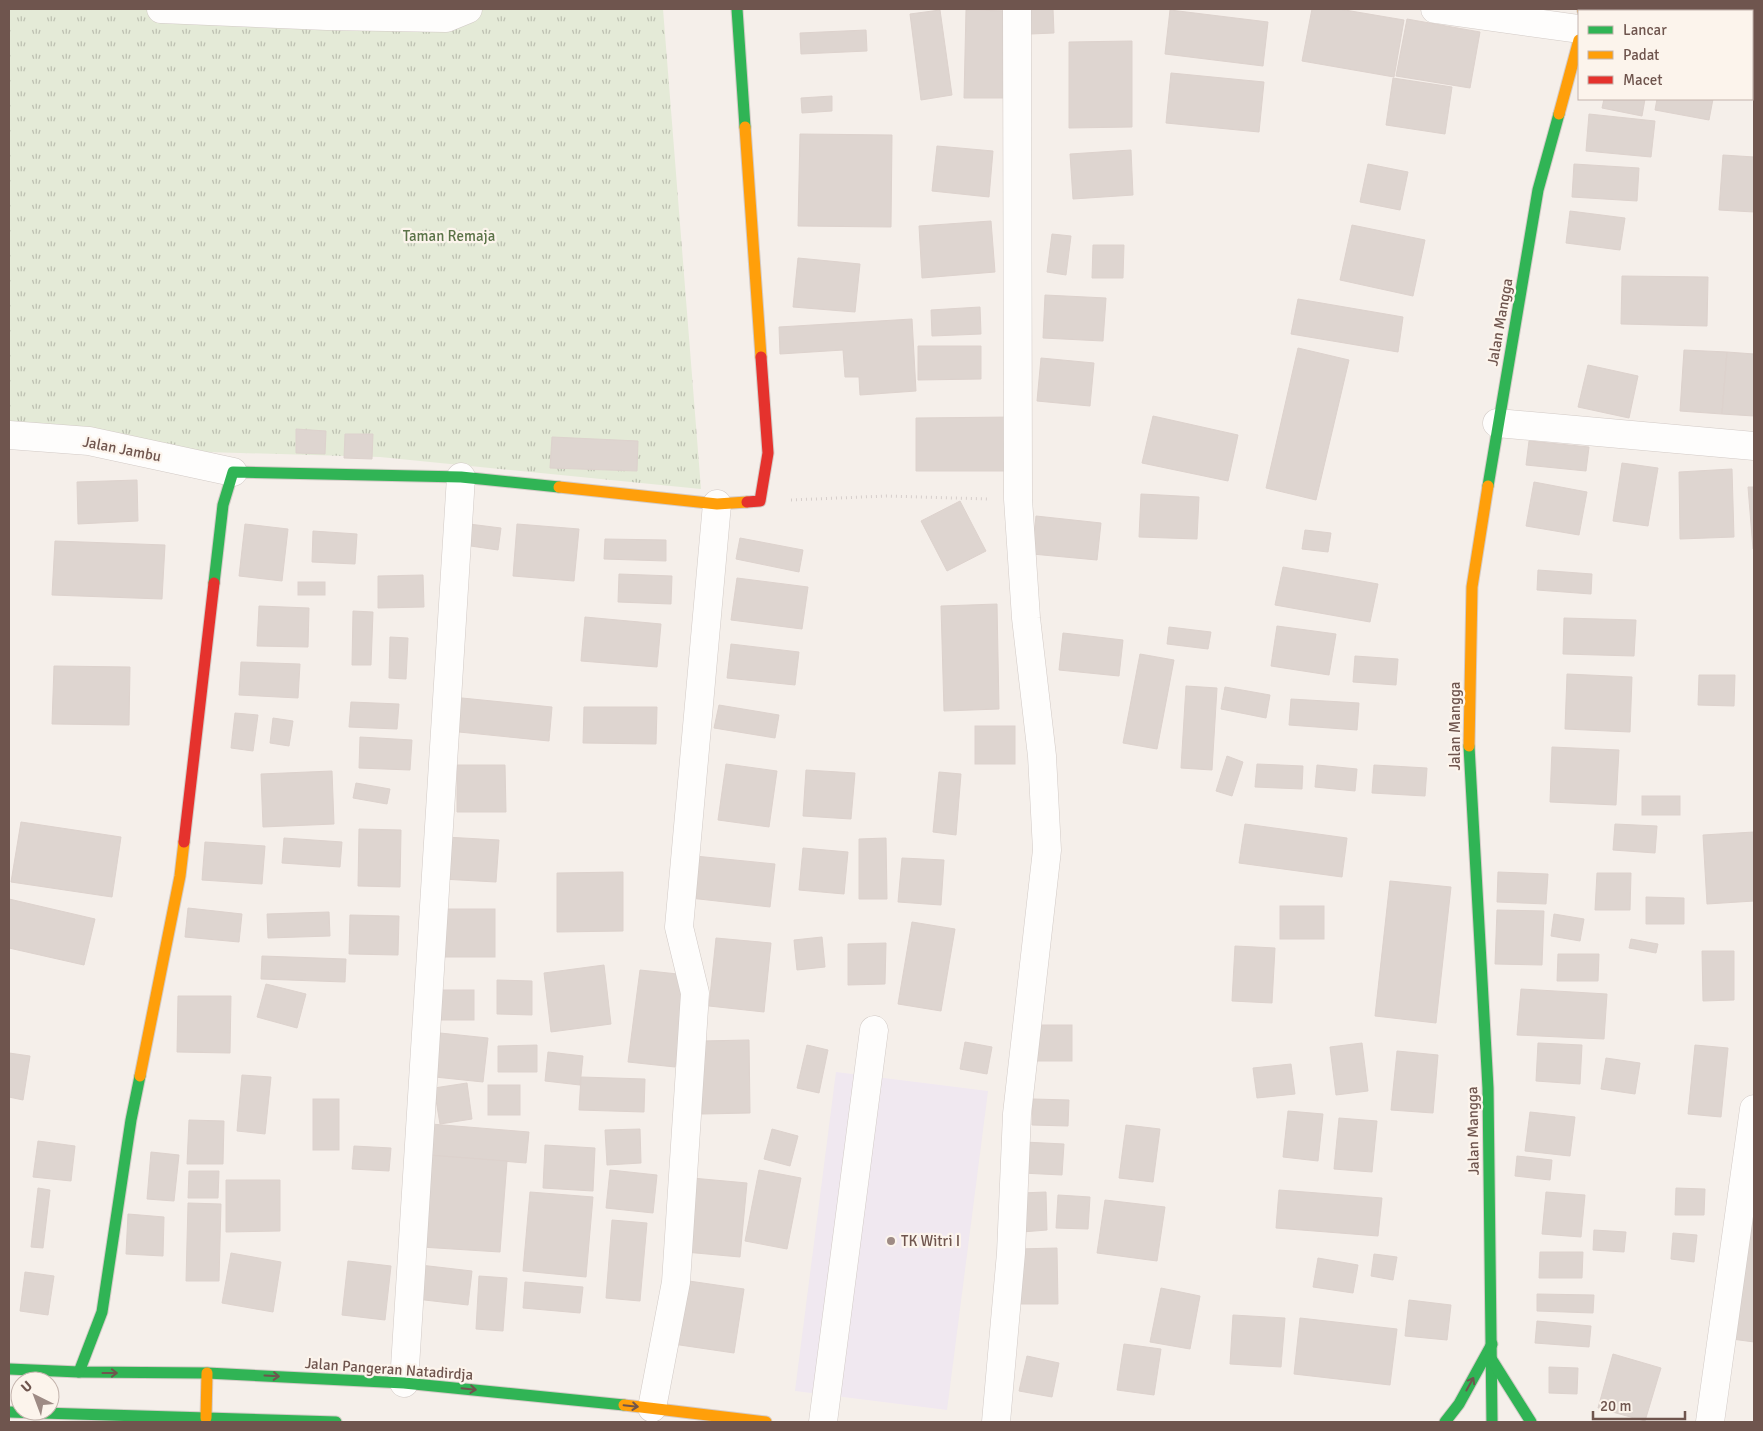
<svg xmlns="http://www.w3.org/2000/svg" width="1763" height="1431" viewBox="0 0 1763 1431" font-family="Signika,sans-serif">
<defs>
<pattern id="park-tufts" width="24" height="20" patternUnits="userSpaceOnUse" patternTransform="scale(1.25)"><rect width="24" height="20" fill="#e4ead7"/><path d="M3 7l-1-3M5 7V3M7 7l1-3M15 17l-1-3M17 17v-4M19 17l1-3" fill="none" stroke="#bdc0b1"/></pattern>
</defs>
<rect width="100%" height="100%" fill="#f5efea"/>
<polygon fill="#f0e8f0" points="836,1072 988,1091 947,1410 795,1391"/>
<polygon fill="url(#park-tufts)" points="9,9 663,9 701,489 380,457 207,452 9,443"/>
<g fill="#ded5d0" stroke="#ddd2cd">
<polygon points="1029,9 1053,9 1054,33 1030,34"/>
<polygon points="1312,9 1339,9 1404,20 1394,77 1302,61"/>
<polygon points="940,10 952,95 921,100 910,14"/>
<polygon points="966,10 1014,11 1011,98 964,98"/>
<polygon points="1170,10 1268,22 1263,66 1165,54"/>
<polygon points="1407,19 1480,32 1470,88 1396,76"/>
<polygon points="866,30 867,51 801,54 800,33"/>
<polygon points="1132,41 1132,127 1069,128 1069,42"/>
<polygon points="1171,73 1264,82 1259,132 1166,123"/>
<polygon points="1393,78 1452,87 1445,134 1386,125"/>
<polygon points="832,96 832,111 802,113 801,98"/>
<polygon points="1604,99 1645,99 1642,116 1602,108"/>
<polygon points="1657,99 1713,99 1709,120 1655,110"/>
<polygon points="1589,114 1655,121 1651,157 1586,151"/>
<polygon points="800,134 892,135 891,227 798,226"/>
<polygon points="937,146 993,151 989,197 932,191"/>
<polygon points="1131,150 1133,195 1073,199 1070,154"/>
<polygon points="1723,155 1754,157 1754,212 1719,210"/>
<polygon points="1368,164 1408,172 1400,210 1360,202"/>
<polygon points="1574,164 1639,168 1637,201 1572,197"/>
<polygon points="1570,211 1625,218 1620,250 1566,243"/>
<polygon points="991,221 995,272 922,278 919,226"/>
<polygon points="1352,225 1425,240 1413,296 1340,280"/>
<polygon points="1052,234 1071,236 1066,275 1047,272"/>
<polygon points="1093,245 1124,245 1123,278 1092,278"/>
<polygon points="798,258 860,264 855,312 793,307"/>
<polygon points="1622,276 1708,277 1707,326 1621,324"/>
<polygon points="1045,295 1106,298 1103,341 1043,338"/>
<polygon points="1298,299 1403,317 1398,352 1291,334"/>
<polygon points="980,307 981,334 932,336 931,310"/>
<polygon points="912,319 916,391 860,395 859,377 845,377 843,350 780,354 779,327"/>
<polygon points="918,346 981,346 981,379 918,380"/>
<polygon points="1298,348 1349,360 1316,500 1266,488"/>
<polygon points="1684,350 1727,352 1722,414 1680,411"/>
<polygon points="1727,352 1754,354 1754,416 1722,414"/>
<polygon points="1041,358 1094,363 1090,406 1037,401"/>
<polygon points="1588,365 1638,376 1629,418 1578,407"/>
<polygon points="1153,416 1238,435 1228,481 1142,463"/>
<polygon points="1014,417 1014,471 916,471 916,418"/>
<polygon points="296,429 326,431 325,454 296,453"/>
<polygon points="345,434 373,434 372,459 344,458"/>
<polygon points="552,437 638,441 637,471 550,468"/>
<polygon points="1529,441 1589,447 1586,471 1526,465"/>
<polygon points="1622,463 1658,468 1648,526 1613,521"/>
<polygon points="1732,469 1734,537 1680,539 1679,472"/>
<polygon points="137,480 138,521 78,524 77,482"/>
<polygon points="1534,482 1587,492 1579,535 1526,526"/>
<polygon points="1748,487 1754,487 1754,549 1753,549"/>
<polygon points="1141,494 1199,497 1197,539 1139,537"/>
<polygon points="960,501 986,551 947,571 921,521"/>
<polygon points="1036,516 1101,523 1097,560 1032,554"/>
<polygon points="461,523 501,528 498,550 457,544"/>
<polygon points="245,524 288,529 282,581 239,576"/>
<polygon points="517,524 579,529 574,581 513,576"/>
<polygon points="1305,530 1331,533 1328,552 1302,549"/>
<polygon points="313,531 357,534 355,564 312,562"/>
<polygon points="740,538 803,550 799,572 736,559"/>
<polygon points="605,539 666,540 666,561 604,559"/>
<polygon points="55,541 165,545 162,599 52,595"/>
<polygon points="1283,567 1378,584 1370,622 1275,605"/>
<polygon points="1538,570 1592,574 1591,594 1537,590"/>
<polygon points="619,574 672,576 671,604 618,602"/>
<polygon points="423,575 424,607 378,608 378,576"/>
<polygon points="737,578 808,587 802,629 731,620"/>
<rect x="298" y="582" width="27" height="13"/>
<polygon points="997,604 999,709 944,711 941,606"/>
<polygon points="259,606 309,608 308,647 257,646"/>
<polygon points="353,611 373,612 371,665 352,665"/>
<polygon points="585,617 661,624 657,667 581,661"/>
<polygon points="1564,618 1636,620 1634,656 1563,654"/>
<polygon points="1277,626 1336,634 1329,675 1271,666"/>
<polygon points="1169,627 1211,632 1208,649 1167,644"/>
<polygon points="1063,633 1123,640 1119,676 1059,670"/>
<polygon points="390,637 408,638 406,679 389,678"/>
<polygon points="731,644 799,652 795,685 727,678"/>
<polygon points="1140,654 1174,660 1157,749 1123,743"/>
<polygon points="1355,656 1398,659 1396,685 1353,682"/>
<polygon points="241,662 300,664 298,698 239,695"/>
<polygon points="54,666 130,667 129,725 52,724"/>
<polygon points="1567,674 1632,677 1630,732 1565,729"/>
<polygon points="1699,675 1735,675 1734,706 1698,705"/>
<polygon points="1186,686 1217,688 1212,770 1181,768"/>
<polygon points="1225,687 1270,695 1266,718 1221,709"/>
<polygon points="452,697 552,707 549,741 449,731"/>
<polygon points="1291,699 1359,703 1357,730 1289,725"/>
<polygon points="351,702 399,704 397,729 349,727"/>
<polygon points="719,705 779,715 775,738 714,728"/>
<polygon points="584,707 657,707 656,744 583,743"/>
<polygon points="235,713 258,715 253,751 231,748"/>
<polygon points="273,718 293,721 289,746 270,743"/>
<rect x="975" y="726" width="40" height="38"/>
<polygon points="360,737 412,740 410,770 359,768"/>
<polygon points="1552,747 1619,750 1616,805 1550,802"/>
<polygon points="1227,756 1243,762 1232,796 1216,791"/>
<polygon points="726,764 777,771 769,827 718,820"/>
<polygon points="1257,764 1303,766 1302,789 1255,787"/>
<polygon points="457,765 505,765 506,812 457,812"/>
<polygon points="1317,765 1357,769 1355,791 1315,787"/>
<polygon points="1374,765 1427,768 1425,796 1372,793"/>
<polygon points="806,770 855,773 851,819 803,816"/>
<polygon points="332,771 334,824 263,827 261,774"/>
<polygon points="939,772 961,774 956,835 933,832"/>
<polygon points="356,783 390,789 387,804 353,798"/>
<rect x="1642" y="796" width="38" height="19"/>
<polygon points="21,822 121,837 112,897 11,882"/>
<polygon points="1245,824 1347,838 1342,877 1239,863"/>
<polygon points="1615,824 1657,826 1655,853 1613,850"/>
<polygon points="359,829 401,830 400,887 358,886"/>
<polygon points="1754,832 1754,901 1707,904 1703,835"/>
<polygon points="445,837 499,840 496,882 442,879"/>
<polygon points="284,838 342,842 340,867 282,863"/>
<polygon points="886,838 887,899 859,899 859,839"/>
<polygon points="205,842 265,846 262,884 202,880"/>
<polygon points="803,848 848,852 844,894 799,890"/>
<polygon points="695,856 775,864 770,907 690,898"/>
<polygon points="902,858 944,860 941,905 898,902"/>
<polygon points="623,872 623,931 557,932 557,873"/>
<polygon points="1498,872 1548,874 1546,904 1497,902"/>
<polygon points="1597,873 1631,873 1630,910 1595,910"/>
<polygon points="1390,881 1451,887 1436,1023 1375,1016"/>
<polygon points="1646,897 1684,898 1684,924 1646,924"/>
<polygon points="9,899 95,919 84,965 9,948"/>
<rect x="1280" y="906" width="44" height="33"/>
<polygon points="188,908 242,914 239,942 185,937"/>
<rect x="439" y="909" width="56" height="48"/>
<polygon points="1497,910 1544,911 1542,965 1495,964"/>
<polygon points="329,912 330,936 268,938 267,914"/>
<polygon points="1554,914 1584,919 1580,941 1551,936"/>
<polygon points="350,915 399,916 398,955 349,954"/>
<polygon points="912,922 955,929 941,1011 898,1004"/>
<polygon points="822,937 825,967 797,970 794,940"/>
<polygon points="716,938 771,943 764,1012 709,1006"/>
<polygon points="1631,939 1658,944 1656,953 1629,948"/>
<polygon points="886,943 885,984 848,985 848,944"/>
<polygon points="1235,946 1275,948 1272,1003 1232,1001"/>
<polygon points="1702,951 1734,951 1734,1000 1703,1001"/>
<polygon points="1558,954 1599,954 1598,981 1557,981"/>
<polygon points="262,956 346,959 345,982 261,979"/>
<polygon points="604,965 611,1024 551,1032 544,973"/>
<polygon points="640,970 687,975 675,1067 628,1062"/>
<polygon points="497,980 532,981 532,1015 497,1014"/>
<polygon points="266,984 306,994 297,1028 257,1017"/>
<polygon points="1521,989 1607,994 1604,1039 1517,1035"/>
<rect x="441" y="990" width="33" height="30"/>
<polygon points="178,996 231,996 230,1053 177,1052"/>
<rect x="1036" y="1025" width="36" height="36"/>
<polygon points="440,1033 488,1038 483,1082 435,1077"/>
<polygon points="749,1040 750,1113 702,1114 701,1041"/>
<polygon points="965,1042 992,1047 987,1074 960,1069"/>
<polygon points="1362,1043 1368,1091 1336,1095 1330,1047"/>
<polygon points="1538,1043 1582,1045 1580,1084 1536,1081"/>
<polygon points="537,1045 537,1072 498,1072 498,1046"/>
<polygon points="807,1045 828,1050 819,1093 797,1088"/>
<polygon points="1695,1045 1728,1048 1721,1117 1688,1114"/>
<polygon points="1397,1051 1438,1055 1433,1113 1391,1110"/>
<polygon points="548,1052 583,1056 580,1085 545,1081"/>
<polygon points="9,1053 30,1056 23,1100 9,1097"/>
<polygon points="1606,1058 1640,1063 1635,1094 1601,1089"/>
<polygon points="1291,1064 1295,1094 1257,1098 1253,1068"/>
<polygon points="242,1075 271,1077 265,1134 237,1131"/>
<polygon points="581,1077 645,1079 644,1112 579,1110"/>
<polygon points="467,1083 472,1119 440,1124 434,1088"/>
<rect x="488" y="1085" width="32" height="30"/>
<rect x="313" y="1099" width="26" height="51"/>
<polygon points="1033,1099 1069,1100 1068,1126 1032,1125"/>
<polygon points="1288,1111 1323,1114 1318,1161 1283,1157"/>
<polygon points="1530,1112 1575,1117 1570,1156 1525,1151"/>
<polygon points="1339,1118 1377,1121 1372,1172 1334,1169"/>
<polygon points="189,1120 224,1121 223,1164 187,1164"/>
<polygon points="431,1124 529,1132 526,1163 428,1155"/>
<polygon points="1126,1125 1160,1129 1153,1182 1119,1178"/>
<polygon points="640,1129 641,1163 607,1165 605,1130"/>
<polygon points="772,1129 798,1136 790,1166 764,1159"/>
<polygon points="38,1141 75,1146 71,1181 33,1177"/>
<polygon points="1024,1142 1064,1144 1062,1175 1022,1173"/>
<polygon points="545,1145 595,1148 593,1191 543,1188"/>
<polygon points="354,1146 391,1148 389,1171 352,1169"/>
<polygon points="151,1152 179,1155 174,1201 147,1199"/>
<polygon points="428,1155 507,1161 500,1252 421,1247"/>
<polygon points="1517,1156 1552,1160 1550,1180 1515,1176"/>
<polygon points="610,1170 657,1175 653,1213 606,1208"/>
<polygon points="759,1170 801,1178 787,1249 745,1241"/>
<polygon points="189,1171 219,1171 218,1198 188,1198"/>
<polygon points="692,1178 747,1183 740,1257 685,1252"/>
<polygon points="226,1180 280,1180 280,1231 226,1232"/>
<polygon points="38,1188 50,1190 43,1248 31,1247"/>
<polygon points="1676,1188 1705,1189 1704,1215 1675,1215"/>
<polygon points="1279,1190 1382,1198 1378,1236 1276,1228"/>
<polygon points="530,1192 593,1197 586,1277 523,1271"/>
<polygon points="1046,1192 1047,1230 1022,1232 1021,1193"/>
<polygon points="1546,1192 1585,1195 1581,1237 1542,1234"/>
<polygon points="1058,1195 1090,1197 1088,1229 1056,1228"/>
<polygon points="1105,1200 1165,1207 1157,1261 1097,1253"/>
<polygon points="188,1203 221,1204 219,1281 186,1281"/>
<polygon points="1754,1204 1754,1342 1732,1339"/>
<polygon points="128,1214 164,1217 163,1256 126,1254"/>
<polygon points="612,1220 647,1223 640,1301 606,1298"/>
<polygon points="1594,1230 1626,1232 1624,1252 1593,1250"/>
<polygon points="1673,1233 1697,1235 1694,1262 1671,1259"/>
<polygon points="1057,1248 1058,1304 1018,1304 1018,1249"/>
<polygon points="1540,1252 1583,1252 1582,1278 1539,1278"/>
<polygon points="231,1253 281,1262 273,1312 222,1303"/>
<polygon points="1374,1254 1397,1257 1393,1280 1371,1276"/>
<polygon points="1318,1258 1358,1265 1353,1293 1313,1287"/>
<polygon points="348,1261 391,1266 385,1320 342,1315"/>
<polygon points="420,1265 472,1271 468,1305 416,1299"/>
<polygon points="25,1272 54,1276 48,1315 20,1311"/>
<polygon points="479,1276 507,1278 503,1331 476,1329"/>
<polygon points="682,1280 744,1289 734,1353 673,1344"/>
<polygon points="525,1282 583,1287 580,1313 523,1308"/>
<polygon points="1161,1288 1200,1296 1190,1349 1150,1342"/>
<polygon points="1537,1294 1594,1295 1593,1313 1537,1311"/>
<polygon points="1409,1300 1451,1305 1447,1340 1405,1336"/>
<polygon points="1233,1315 1285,1318 1281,1367 1230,1364"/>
<polygon points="1300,1318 1397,1329 1390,1385 1294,1374"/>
<polygon points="1537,1321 1591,1326 1589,1347 1535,1343"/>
<polygon points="1124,1344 1161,1349 1154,1395 1117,1390"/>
<polygon points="1613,1354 1661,1368 1645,1421 1598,1408"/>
<polygon points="1027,1356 1059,1363 1052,1397 1019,1391"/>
<polygon points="1549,1367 1578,1368 1577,1394 1549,1393"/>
</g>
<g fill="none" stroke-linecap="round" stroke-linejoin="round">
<defs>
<g id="street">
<polyline points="161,9 327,16 446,18 468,9"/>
<polyline points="1435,9 1579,29"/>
<polyline points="1497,423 1754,446"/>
<polyline points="9,435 89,441 233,472"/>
<polyline points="404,1383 461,477"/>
<polyline points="652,1408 676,1282 695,993 679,927 717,504"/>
<polyline points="823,1422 874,1030"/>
<polyline points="996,1422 1011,1253 1017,1114 1047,850 1042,756 1026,618 1018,499 1017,9"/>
<polyline points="1710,1422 1754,1109"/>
</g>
<g id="fast">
<polyline points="737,9 745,127"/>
<polyline points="1488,486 1538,190 1559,114"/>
<polyline points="214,583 223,505 233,472 461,477 559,487"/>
<polyline points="1469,746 1488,1088 1492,1422"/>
<polyline points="1492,1360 1531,1422"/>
<polyline points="9,1369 79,1372 207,1373 404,1383 624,1405"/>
<polyline points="79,1372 102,1312 131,1120 140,1076"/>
<polyline points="9,1412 336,1422"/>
<polyline points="1445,1422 1459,1404 1492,1344"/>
</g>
<g id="slow">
<polyline points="1583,9 1583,11"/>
<polyline points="1752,47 1754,47"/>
<polyline points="1559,114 1579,40"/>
<polyline points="745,127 761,357"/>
<polyline points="559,487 717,504 747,502"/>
<polyline points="1469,746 1472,587 1488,486"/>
<polyline points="140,1076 180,876 184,842"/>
<polyline points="624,1405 766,1422"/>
<polyline points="206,1418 207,1373"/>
</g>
<g id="jam">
<polyline points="747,502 760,501 768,453 761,357"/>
<polyline points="184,842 214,583"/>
</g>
</defs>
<use href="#street" stroke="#d2cac6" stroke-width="29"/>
<use href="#fast" stroke="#d4cbc7" stroke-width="13"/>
<use href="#slow" stroke="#d4cbc7" stroke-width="13"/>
<use href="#jam" stroke="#d4cbc7" stroke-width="13"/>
<polyline stroke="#d6cecb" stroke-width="3" stroke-dasharray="1 4" stroke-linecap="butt" points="791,500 886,496 989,499"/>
<use href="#street" stroke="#fefdfc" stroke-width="28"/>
<use href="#fast" stroke="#30b455" stroke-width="11"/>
<use href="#slow" stroke="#ff9f0a" stroke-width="11"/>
<use href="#jam" stroke="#e5322d" stroke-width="11"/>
</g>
<defs><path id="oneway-shaft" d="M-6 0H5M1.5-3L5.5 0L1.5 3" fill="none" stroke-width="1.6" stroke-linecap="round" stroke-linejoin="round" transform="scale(1.25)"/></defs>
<g stroke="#6f554e">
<use href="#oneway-shaft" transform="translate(110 1373)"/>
<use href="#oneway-shaft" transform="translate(272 1376) rotate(3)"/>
<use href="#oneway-shaft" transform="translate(1470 1384) rotate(-61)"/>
<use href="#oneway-shaft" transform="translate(469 1389) rotate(6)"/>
<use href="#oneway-shaft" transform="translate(631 1406) rotate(6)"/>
</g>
<circle fill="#9e8b85" stroke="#fcf4ec" stroke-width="2" cx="891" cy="1241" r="5"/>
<g text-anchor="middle" stroke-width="4.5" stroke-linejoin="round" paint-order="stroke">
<g font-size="15" fill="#5b7348" stroke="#fcf4ec">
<text x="449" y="241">Taman Remaja</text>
</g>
<g font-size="15" fill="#6f554e" stroke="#fcf4ec">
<text transform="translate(1500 322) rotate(-80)" y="5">Jalan Mangga</text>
<text transform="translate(122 449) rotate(11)" y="5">Jalan Jambu</text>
<text transform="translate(1455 726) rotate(-90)" y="5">Jalan Mangga</text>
<text transform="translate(1473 1131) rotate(-91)" y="5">Jalan Mangga</text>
<text transform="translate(389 1369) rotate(4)" y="5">Jalan Pangeran Natadirdja</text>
</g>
<g font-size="15" fill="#6f554e" stroke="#fcf4ec" text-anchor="start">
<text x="901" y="1246">TK Witri I</text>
</g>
</g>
<rect width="1763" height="1431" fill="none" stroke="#6f554e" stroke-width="20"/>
<rect x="1578" y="10" width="175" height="90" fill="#fcf4ec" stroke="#c4b4ad"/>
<rect x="1588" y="26" width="25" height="8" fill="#30b455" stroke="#c4b4ad"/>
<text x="1623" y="35" font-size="15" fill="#6f554e">Lancar</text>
<rect x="1588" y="51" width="25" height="8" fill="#ff9f0a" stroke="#c4b4ad"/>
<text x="1623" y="60" font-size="15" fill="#6f554e">Padat</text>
<rect x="1588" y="76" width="25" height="8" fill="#e5322d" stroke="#c4b4ad"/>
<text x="1623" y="85" font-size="15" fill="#6f554e">Macet</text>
<g transform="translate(35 1396) rotate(318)"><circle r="24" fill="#fcf4ec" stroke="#c4b4ad"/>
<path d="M0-4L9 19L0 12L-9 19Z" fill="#9e8b85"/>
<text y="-8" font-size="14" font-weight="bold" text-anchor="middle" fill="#6f554e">U</text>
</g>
<path d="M1593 1411v8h92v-8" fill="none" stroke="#6f554e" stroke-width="2.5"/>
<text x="1600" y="1411" font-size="15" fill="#6f554e" stroke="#fcf4ec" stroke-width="4" paint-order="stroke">20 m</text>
</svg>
